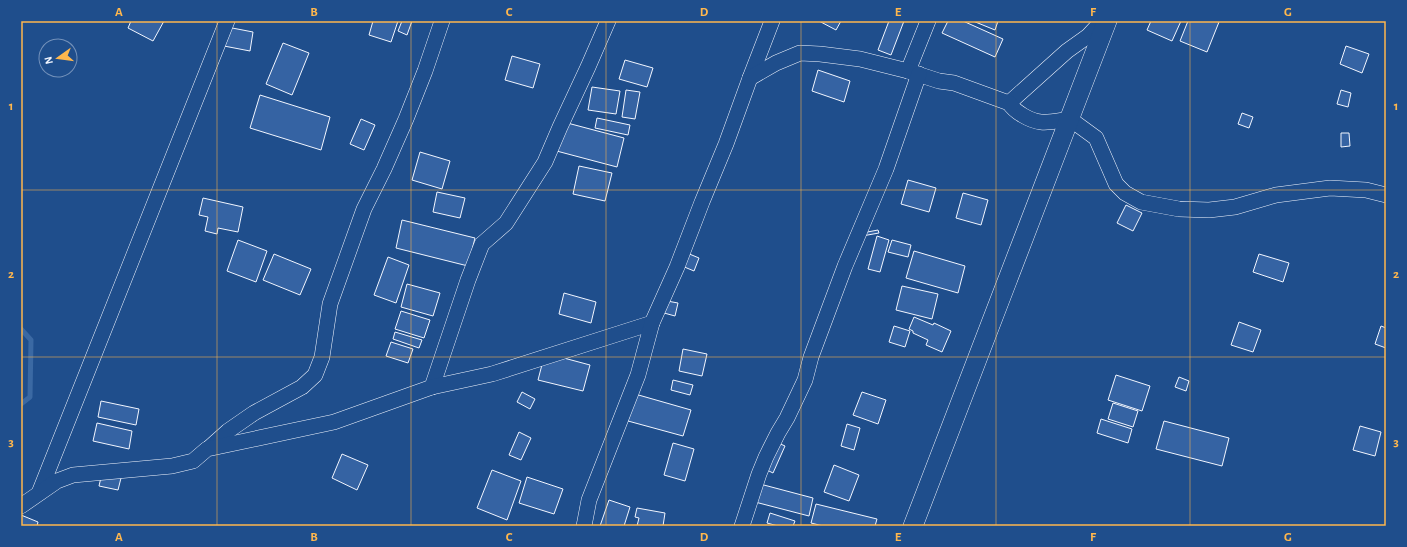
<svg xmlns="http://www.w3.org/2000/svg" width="1407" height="547" viewBox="0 0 1407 547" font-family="'Alegreya Sans',sans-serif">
<rect width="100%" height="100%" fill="#1f4e8c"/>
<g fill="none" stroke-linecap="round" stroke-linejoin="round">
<polyline stroke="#3b69a3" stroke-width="5" points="21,329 31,340 30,397 21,404"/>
</g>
<g fill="#3563a3" stroke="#f2f6ff">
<polygon points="131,21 164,21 153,41 128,28"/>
<polygon points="373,21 398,21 391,42 369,35"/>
<polygon points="402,21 412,21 407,35 398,31"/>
<polygon points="819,21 841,21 836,30"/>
<polygon points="889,21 904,21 891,55 878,50"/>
<polygon points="948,21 963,21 1003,39 995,57 942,33"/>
<polygon points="973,21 998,21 995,30"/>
<polygon points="1151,21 1181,21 1172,41 1147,30"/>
<polygon points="1188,21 1215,21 1219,22 1207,52 1180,41"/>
<polygon points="227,27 253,32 250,51 224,46"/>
<polygon points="283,43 309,53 292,95 266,84"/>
<polygon points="1346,46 1369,54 1362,73 1340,64"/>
<polygon points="512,56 540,64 533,88 505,80"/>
<polygon points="625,60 653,68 647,87 619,79"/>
<polygon points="818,70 850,81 844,102 812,91"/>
<polygon points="592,87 620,91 616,114 588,110"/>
<polygon points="626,90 640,92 635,119 622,117"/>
<polygon points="1341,90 1351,93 1348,107 1337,104"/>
<polygon points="260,95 330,117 321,150 250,128"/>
<polygon points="1242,113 1253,117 1249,128 1238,124"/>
<polygon points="597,118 630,125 628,135 595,128"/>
<polygon points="361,119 375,125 364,150 350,144"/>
<polygon points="556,120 624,138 617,167 549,149"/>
<polygon points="1341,133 1349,133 1350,146 1341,147"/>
<polygon points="420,152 450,161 442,189 412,180"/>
<polygon points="579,166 612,173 605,201 573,194"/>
<polygon points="908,180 936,188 929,212 901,204"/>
<polygon points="437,192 465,198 460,218 433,212"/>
<polygon points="963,193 988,200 981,225 956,218"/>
<polygon points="203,198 243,207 238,232 218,228 217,234 205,231 208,217 199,215"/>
<polygon points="1126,205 1142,213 1133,231 1117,223"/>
<polygon points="402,220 475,238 468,266 396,248"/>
<polygon points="878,230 879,233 862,236 862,233"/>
<polygon points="877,236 889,240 880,272 868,269"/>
<polygon points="238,240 267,251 256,282 227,271"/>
<polygon points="892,240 911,245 908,257 888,252"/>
<polygon points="914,251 965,266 958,293 906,278"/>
<polygon points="687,253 699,258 694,271 682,266"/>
<polygon points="274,254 311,269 300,295 263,280"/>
<polygon points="1259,254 1289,263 1283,282 1253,272"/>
<polygon points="388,257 409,265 396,303 374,295"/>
<polygon points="407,284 440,293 433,316 401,307"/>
<polygon points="902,286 938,294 932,319 896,310"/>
<polygon points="564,293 596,302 591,323 559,314"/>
<polygon points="667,301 678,303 675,316 664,313"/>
<polygon points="401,311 430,320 424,338 395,329"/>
<polygon points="914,317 933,325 934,323 951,331 942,352 926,345 928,340 913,333 913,331 909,329"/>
<polygon points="1239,322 1261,330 1253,352 1231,345"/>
<polygon points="894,326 910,331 905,347 889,342"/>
<polygon points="1381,326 1386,328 1386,348 1375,344"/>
<polygon points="395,332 422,340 419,348 393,339"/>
<polygon points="391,342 413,349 408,363 386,356"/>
<polygon points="683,349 707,354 702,376 679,371"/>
<polygon points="545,353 590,365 583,391 538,380"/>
<polygon points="1116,375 1150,386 1142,411 1108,400"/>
<polygon points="1179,377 1189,381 1186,391 1175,387"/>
<polygon points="673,380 693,385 690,395 671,390"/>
<polygon points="522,392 535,399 530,409 517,402"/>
<polygon points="862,392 886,400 878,424 853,415"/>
<polygon points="635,394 691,410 683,436 628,421"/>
<polygon points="101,401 139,409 136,425 98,417"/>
<polygon points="1113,403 1138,411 1133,427 1108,419"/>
<polygon points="1101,419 1132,429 1128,443 1097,433"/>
<polygon points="1164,421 1229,438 1222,466 1156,449"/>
<polygon points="97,423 132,431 129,449 93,441"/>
<polygon points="847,424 860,428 854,450 841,446"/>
<polygon points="1360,426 1381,432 1375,456 1353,450"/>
<polygon points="519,432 531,438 521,460 509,455"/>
<polygon points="774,441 785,446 773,473 761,467"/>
<polygon points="673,443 694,449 685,481 664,475"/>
<polygon points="342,454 368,465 357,490 332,478"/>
<polygon points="834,465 859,475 849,501 824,492"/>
<polygon points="492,470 521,481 507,520 477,508"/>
<polygon points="102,473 121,478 118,490 99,486"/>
<polygon points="527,477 563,489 554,514 519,503"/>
<polygon points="760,484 813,498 809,516 755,502"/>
<polygon points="609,500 630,507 624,526 600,526"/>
<polygon points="816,504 877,519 875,526 823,526 811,523"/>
<polygon points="637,508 665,513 663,526 637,526 639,518 635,517"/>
<polygon points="770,513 795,521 793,526 778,526 767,523"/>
<polygon points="21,515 38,522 37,526 21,526"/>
</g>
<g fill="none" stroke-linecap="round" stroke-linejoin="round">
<defs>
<g id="minor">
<polyline points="908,71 928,21"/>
<polyline points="750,78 772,21"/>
<polyline points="1009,103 1067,51 1088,36 1102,21"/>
<polyline points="432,387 468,280 482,244 506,223 545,162 560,127 588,67 608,21"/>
<polyline points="209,448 228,431 254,413 302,387 315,375 322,357 330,304 364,209 384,169 406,119 425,71 442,21"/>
<polyline points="39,493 227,21"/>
<polyline points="21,506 57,481 73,475 172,466 193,461 207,449 334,422 432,387 492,374 652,323"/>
<path d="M584 526 589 500 638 375 652 323 677 267 702 202 726 144 750 78 776 63 800 53 820 54 860 59 908 71 939 81 954 83 1009 103C1015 112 1030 121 1041 122 1050 123 1061 120 1070 119L1096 138 1116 184 1125 193 1141 202 1179 209 1209 210 1235 207 1276 195 1330 188 1366 190 1386 195"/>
<polyline points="742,526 759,474 766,457 778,433 787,418 805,380 811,357 845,266 886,169 919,74"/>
</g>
<polyline id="tertiary" points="913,526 1107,21"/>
</defs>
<use href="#minor" stroke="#f2f6ff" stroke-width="16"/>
<use href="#tertiary" stroke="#f2f6ff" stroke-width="20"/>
<use href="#minor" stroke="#1f4e8c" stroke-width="15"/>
<use href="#tertiary" stroke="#1f4e8c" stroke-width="19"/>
</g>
<path fill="none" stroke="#ffb74d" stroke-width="1" stroke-opacity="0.55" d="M217 21V526M411 21V526M606 21V526M801 21V526M996 21V526M1190 21V526M21 190H1386M21 357H1386"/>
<rect width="1407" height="547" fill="none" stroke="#1f4e8c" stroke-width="44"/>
<g transform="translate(58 58) rotate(256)"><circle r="19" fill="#1f4e8c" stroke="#7391ba"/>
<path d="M0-3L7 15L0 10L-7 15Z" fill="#ffb74d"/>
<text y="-6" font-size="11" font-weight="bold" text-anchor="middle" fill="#f2f6ff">N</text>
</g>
<rect x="22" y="22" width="1363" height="503" fill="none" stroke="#ffb74d" stroke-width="1.5"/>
<g font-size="13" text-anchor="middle" font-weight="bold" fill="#ffb74d">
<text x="119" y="16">A</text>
<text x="314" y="16">B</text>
<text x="509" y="16">C</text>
<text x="704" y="16">D</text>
<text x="898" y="16">E</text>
<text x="1093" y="16">F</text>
<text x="1288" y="16">G</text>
<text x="11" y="110">1</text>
<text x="1396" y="110">1</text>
<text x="11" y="278">2</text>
<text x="1396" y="278">2</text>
<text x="11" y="446">3</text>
<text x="1396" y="446">3</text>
<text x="119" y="541">A</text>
<text x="314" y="541">B</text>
<text x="509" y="541">C</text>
<text x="704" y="541">D</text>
<text x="898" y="541">E</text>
<text x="1093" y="541">F</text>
<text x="1288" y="541">G</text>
</g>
</svg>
